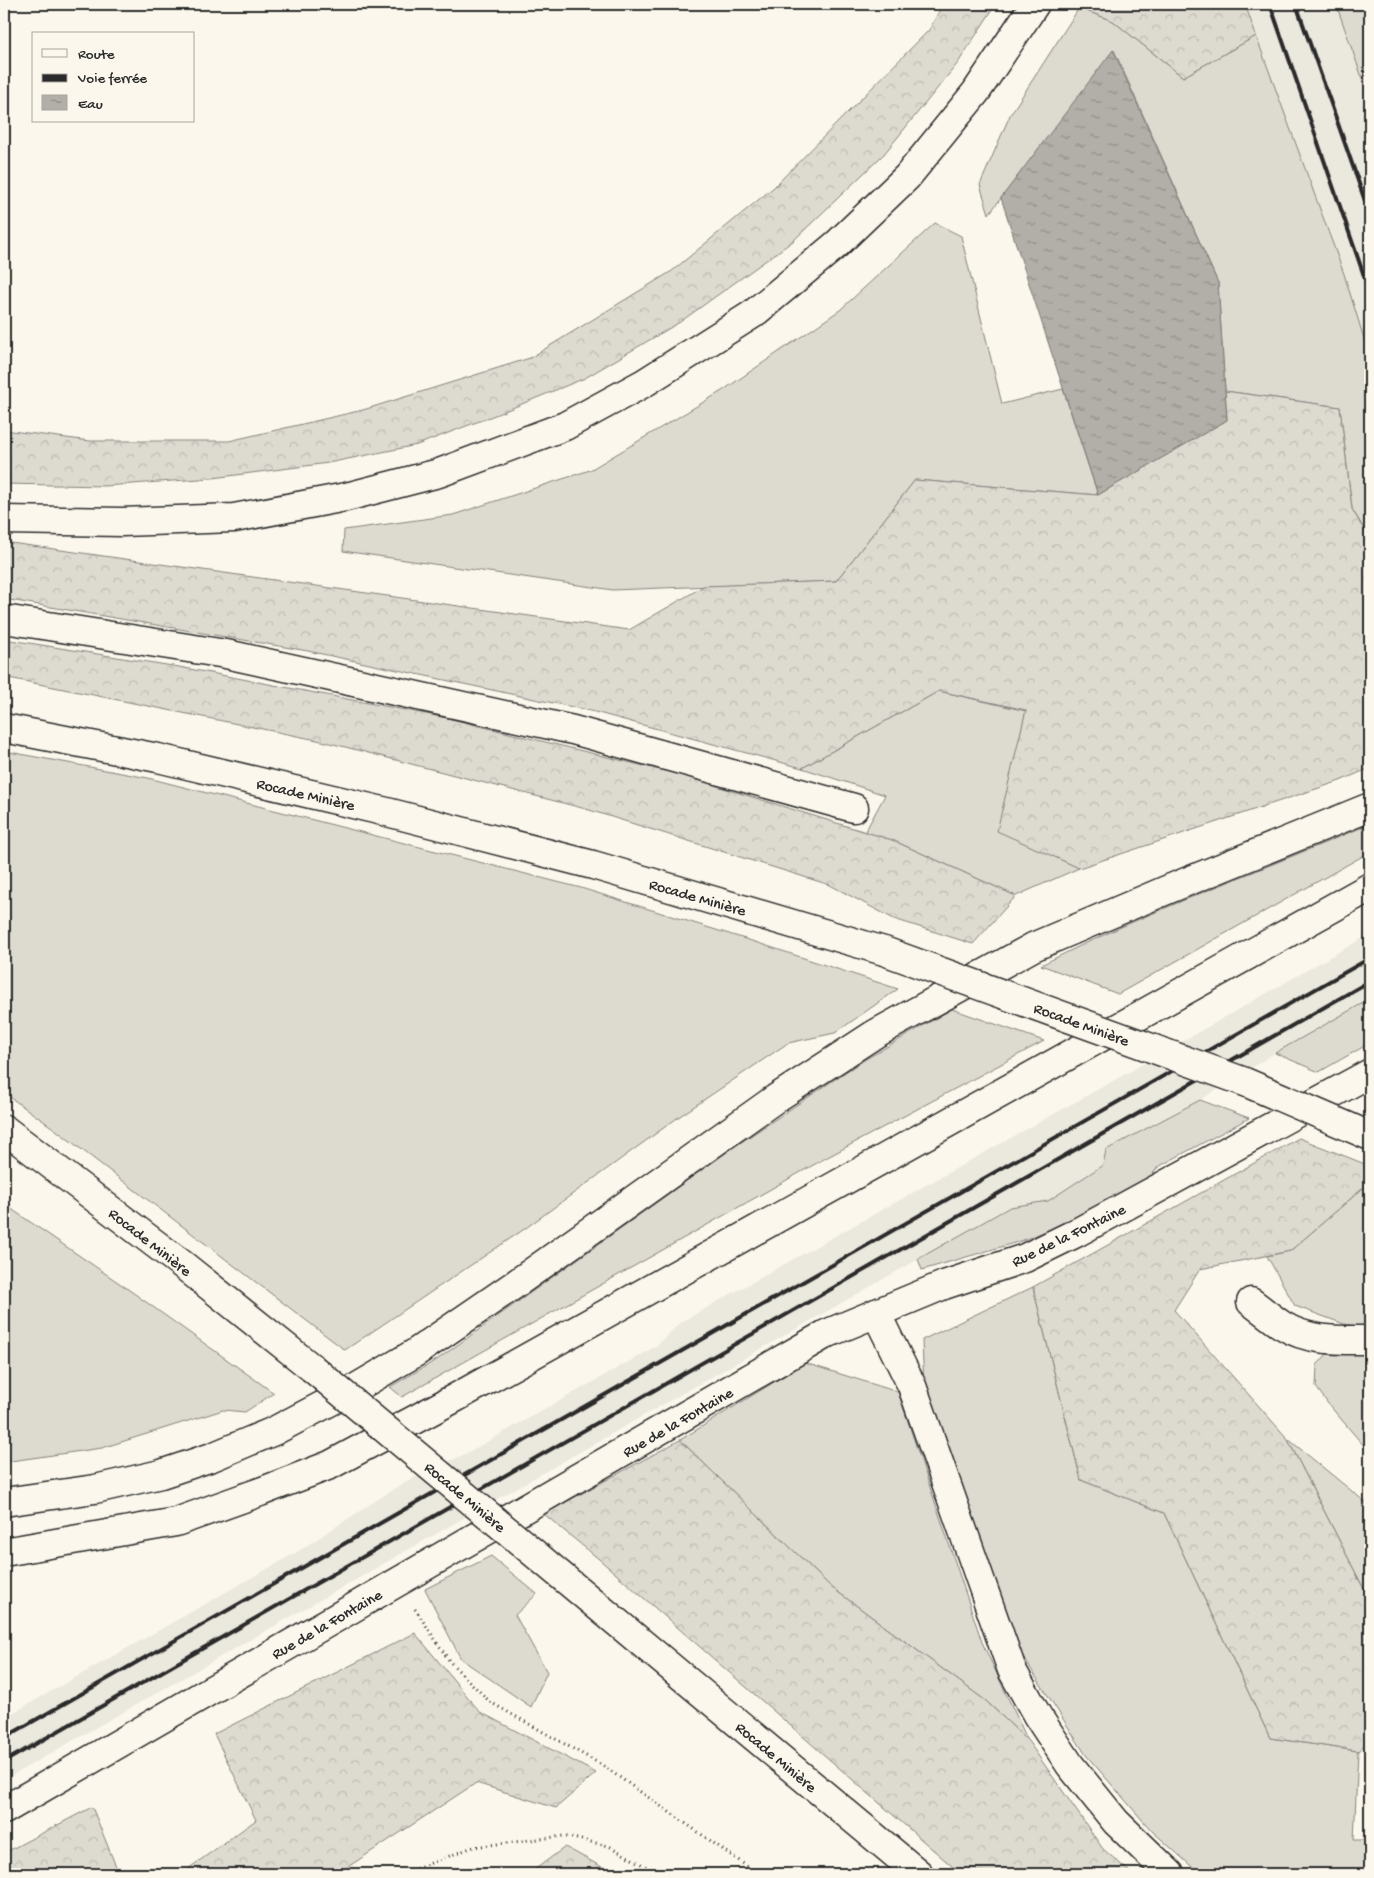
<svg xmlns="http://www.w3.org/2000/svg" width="1374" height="1878" viewBox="0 0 1374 1878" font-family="'Gochi Hand',sans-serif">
<defs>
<pattern id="forest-crowns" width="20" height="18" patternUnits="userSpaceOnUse" patternTransform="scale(1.25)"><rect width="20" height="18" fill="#dddad0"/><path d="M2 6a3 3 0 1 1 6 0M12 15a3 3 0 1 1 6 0" fill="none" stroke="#bebbb3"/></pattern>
<pattern id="water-ripples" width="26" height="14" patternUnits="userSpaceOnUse" patternTransform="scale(1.25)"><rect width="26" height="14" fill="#b1afa7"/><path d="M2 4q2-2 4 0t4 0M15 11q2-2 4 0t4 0" fill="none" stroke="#908f88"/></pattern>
</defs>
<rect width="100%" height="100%" fill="#fbf7ec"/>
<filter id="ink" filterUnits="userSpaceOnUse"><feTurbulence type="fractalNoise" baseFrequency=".02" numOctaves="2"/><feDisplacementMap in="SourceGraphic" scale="10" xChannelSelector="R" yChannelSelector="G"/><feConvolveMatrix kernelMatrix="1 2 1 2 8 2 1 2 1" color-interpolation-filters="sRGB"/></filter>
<g filter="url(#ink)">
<g fill="#ebe8de">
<polygon points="1171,4 1370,4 1370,578"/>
<polygon points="1370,934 1370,999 1275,1053 1200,1100 1106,1150 1103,1165 1048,1201 1010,1207 4,1780 4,1718 297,1552 403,1483 469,1452 655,1347 681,1322 1129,1072"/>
</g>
<g fill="#dddad0" stroke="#84827e">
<polygon points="1336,4 1370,4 1370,100"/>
<polygon points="1079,8 1113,21 1183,77 1256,36 1344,274 1370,358 1370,539 1352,509 1340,407 1225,391 1218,283 1114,50 989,214 980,185 1010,115"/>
<polygon points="935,223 961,236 1002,404 1063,389 1098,495 915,480 836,581 613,590 343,551 344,530 453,515 590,470 722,391 840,310"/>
<polygon points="939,691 1026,711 998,830 1079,868 1016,896 892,840 865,832 885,795 802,768"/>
<polygon points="4,751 148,778 581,888 758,943 898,989 835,1033 788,1043 680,1116 523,1230 345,1350 56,1130 4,1093"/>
<path d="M1370 824V852L1118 994 1041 965C1147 911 1260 871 1370 824Z"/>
<polygon points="1370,999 1370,1043 1319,1072 1275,1053"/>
<polygon points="952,1009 1044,1041 824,1159 402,1397 390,1387 438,1359 734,1147 859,1063"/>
<polygon points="1200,1100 1249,1118 1158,1167 1146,1183 1077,1219 1021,1241 922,1270 918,1259 1010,1207 1048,1201 1103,1165 1106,1150"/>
<polygon points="1370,1182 1370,1328 1344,1324 1295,1306 1267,1256 1290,1251"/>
<polygon points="4,1204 125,1287 274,1393 245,1412 223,1410 102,1448 4,1462"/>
<polygon points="1033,1287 1081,1480 1164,1513 1270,1738 1358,1751 1354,1840 1370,1840 1370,1874 1200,1874 1151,1830 1086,1755 1022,1655 942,1433 924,1387 922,1340"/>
<polygon points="1328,1353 1370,1354 1370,1453 1329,1405 1316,1387 1317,1365"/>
<polygon points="805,1363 898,1392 982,1642 1028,1741 986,1701 831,1587 680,1440"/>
<polygon points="1287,1438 1370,1506 1370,1601"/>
<polygon points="491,1556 537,1594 515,1615 547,1672 531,1707 461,1659 425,1589"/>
</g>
<g fill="url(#forest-crowns)" stroke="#84827e">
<polygon points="943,4 996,4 958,63 884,154 793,241 680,322 585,378 495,415 417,445 328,463 213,478 105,486 4,484 4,430 90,441 229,441 363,410 530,358 672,271 774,187 929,30"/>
<polygon points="1082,4 1245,4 1256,36 1183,77 1113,21 1079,8"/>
<polygon points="1225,391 1340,407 1352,509 1370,540 1370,768 1340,781 1079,868 997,831 1026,710 939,691 802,768 591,711 308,651 4,599 4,542 629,630 704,586 836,581 915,480 1098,495 1227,420"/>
<polygon points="4,639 179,667 447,718 681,775 892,840 1016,896 973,944 894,919 830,885 586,809 322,741 4,677"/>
<polygon points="1299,1138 1370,1166 1370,1182 1290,1251 1200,1269 1174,1310 1287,1438 1370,1601 1370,1740 1358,1751 1270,1738 1164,1513 1081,1480 1033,1287"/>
<polygon points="680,1440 831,1587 986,1701 1028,1741 1103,1849 1132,1874 961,1874 600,1560 544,1514"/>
<polygon points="415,1633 480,1712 596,1773 556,1808 476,1783 337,1874 181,1874 256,1820 214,1734"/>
<polygon points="92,1807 119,1874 4,1874 4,1853"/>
<polygon points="565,1847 615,1874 529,1874"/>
</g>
<polygon fill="url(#water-ripples)" stroke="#7b7a75" points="1113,50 1218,283 1227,420 1098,495 1001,198"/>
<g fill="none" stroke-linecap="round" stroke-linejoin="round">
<defs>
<g id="minor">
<polyline points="4,619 226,654 573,730 854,808"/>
<path d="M1251 1302C1261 1309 1271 1318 1282 1325 1309 1342 1340 1340 1370 1340"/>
<polyline points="876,1313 912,1386 1012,1670 1037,1715 1070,1765 1116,1822 1170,1874"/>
<polyline points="4,1810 826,1334 944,1285 1025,1258 1078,1232 1370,1073"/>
</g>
<g id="highway">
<polyline points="4,520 122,522 234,518 346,497 439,473 565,426 644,383 753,314 837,244 907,177 976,92 1035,4"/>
<polyline points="4,728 158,758 387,812 593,865 884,951"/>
<polyline points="4,1129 183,1265 312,1368"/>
<polyline points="4,1502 95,1489 161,1474 212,1457 274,1431 354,1389 415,1353 514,1285 775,1099 875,1034 1033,947 1169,889 1370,807"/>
<polyline points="4,1552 176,1522 260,1492 330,1465 455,1398 1370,887"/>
<polyline points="565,1579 919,1874"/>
</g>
</defs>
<use href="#minor" stroke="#2b2b2b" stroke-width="31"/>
<use href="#highway" stroke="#2b2b2b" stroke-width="31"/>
<g stroke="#2b2b2b" stroke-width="3" stroke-dasharray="1 4" stroke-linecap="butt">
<polyline points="415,1609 450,1662 490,1702 602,1765 758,1874"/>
<polyline points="402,1874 473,1847 563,1836 609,1846 659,1874"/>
</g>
<use href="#minor" stroke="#fbf7ec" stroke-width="28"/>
<use href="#highway" stroke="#fbf7ec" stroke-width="28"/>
<g stroke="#2b2b2b" stroke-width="4">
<polyline points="1270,4 1370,293"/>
<polyline points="1296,4 1370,215"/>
<polyline points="4,1738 1370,958"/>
<polyline points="4,1762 1370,981"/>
</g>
<defs>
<g id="highway-bridge">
<polyline points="884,951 1245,1082 1370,1136"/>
<polyline points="312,1368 565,1579"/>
</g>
</defs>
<use href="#highway-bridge" stroke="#2b2b2b" stroke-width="31" stroke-linecap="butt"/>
<use href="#highway-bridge" stroke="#fbf7ec" stroke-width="28"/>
</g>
</g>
<g text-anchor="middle" stroke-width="4" stroke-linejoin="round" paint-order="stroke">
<g font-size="16" fill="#2b2b2b" stroke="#fbf7ec">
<text transform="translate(306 793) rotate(13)" y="6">Rocade Minière</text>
<text transform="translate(698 896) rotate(16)" y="6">Rocade Minière</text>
<text transform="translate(1082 1023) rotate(20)" y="6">Rocade Minière</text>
<text transform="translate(1068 1234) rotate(-26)" y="6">Rue de la Fontaine</text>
<text transform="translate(151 1241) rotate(38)" y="6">Rocade Minière</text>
<text transform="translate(677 1421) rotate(-30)" y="6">Rue de la Fontaine</text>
<text transform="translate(466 1496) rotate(40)" y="6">Rocade Minière</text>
<text transform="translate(326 1623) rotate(-30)" y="6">Rue de la Fontaine</text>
<text transform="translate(777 1756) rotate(40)" y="6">Rocade Minière</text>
</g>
</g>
<rect width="1374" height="1878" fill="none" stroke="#fbf7ec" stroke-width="20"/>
<rect x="10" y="10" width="1354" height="1858" fill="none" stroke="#2b2b2b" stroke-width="2" filter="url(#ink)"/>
<rect x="32" y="32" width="162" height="90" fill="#fbf7ec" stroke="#a8a59f"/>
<rect x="42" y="49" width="25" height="8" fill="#fbf7ec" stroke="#a8a59f"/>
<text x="78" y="58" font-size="15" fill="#2b2b2b">Route</text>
<rect x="42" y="74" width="25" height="8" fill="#2b2b2b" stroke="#a8a59f"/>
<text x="78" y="82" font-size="15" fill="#2b2b2b">Voie ferrée</text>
<rect x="42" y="95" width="25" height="15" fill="url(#water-ripples)" stroke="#a8a59f"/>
<text x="78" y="108" font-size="15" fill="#2b2b2b">Eau</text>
</svg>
